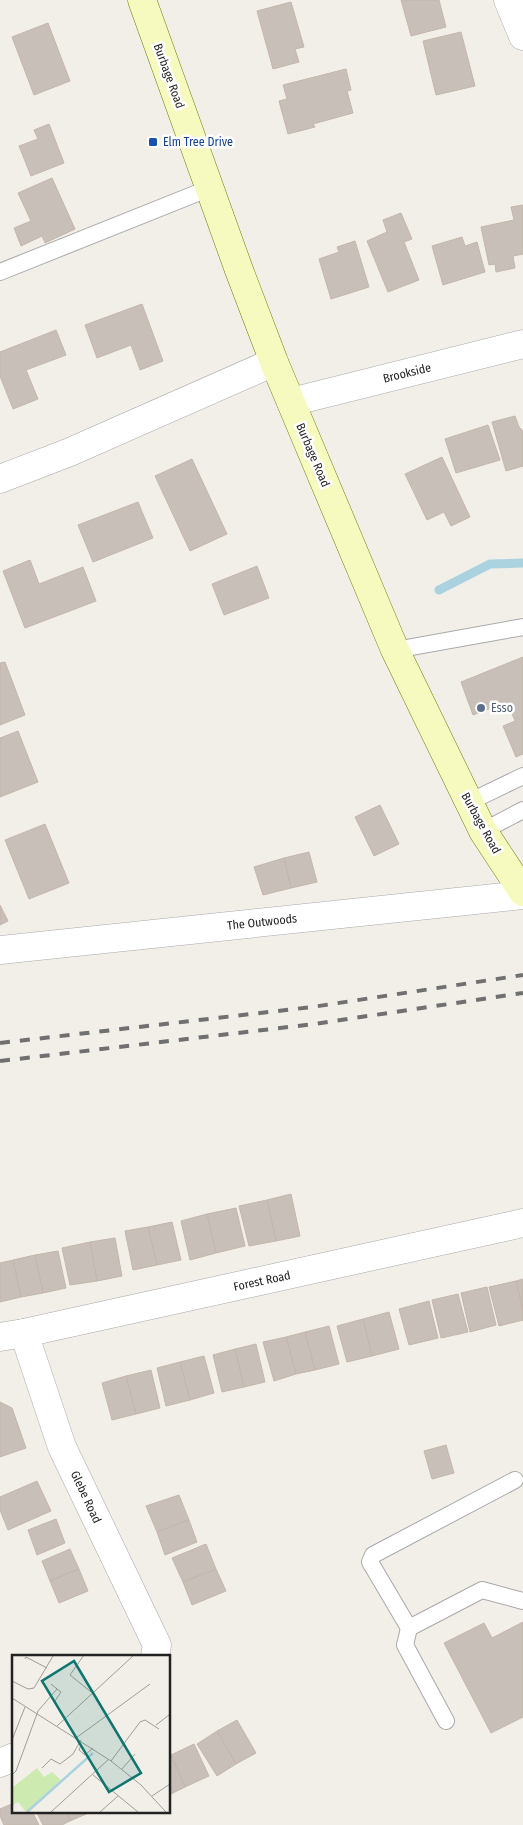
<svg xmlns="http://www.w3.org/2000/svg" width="523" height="1825" viewBox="0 0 523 1825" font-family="'Fira Sans Condensed',sans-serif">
<rect width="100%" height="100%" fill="#f2efe9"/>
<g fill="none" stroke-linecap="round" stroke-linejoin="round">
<polyline stroke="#aad3df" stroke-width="9" points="439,590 490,564 523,563"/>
</g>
<g fill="#c7bfb8" stroke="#c4b6ab">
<polygon points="401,0 439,0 446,27 411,36"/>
<polygon points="291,2 304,47 295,49 299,62 273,69 257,11"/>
<polygon points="48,23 70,81 34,95 12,37"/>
<polygon points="461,32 475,86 436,95 423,41"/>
<polygon points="346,69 351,90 347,91 353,113 313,124 315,127 288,134 279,101 287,99 283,85"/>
<polygon points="49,124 64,163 31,176 19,146 38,139 34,130"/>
<polygon points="52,178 75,229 45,243 42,236 21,246 14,228 31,221 18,193"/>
<polygon points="523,205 523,254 513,256 515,268 496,272 495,264 489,265 481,227 514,220 511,207"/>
<polygon points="401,213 412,239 404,242 419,280 388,292 367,241 387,232 383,220"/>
<polygon points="462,237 465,246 477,242 485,272 443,285 432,246"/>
<polygon points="355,241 369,287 331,299 319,259 339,252 337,247"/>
<polygon points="142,304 163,361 140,370 131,345 97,358 85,325"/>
<polygon points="56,330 66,355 26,370 38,399 13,409 0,376 0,352"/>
<polygon points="515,416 519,427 523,431 523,466 506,471 492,422"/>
<polygon points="488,425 500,460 456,473 445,439"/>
<polygon points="442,457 470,517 451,526 444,512 427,520 405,474"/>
<polygon points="192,459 227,534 190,551 155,476"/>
<polygon points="138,502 153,538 93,562 78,525"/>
<polygon points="30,560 39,584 83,567 96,601 25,628 3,571"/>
<polygon points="257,566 269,598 224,615 212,584"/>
<polygon points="523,657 523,754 516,757 503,726 515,721 507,702 473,715 461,682"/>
<polygon points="5,662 25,715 0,725 0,663"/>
<polygon points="18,731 38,782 0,797 0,738"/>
<polygon points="380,805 399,844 374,856 355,817"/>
<polygon points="45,824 69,883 29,899 5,840"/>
<polygon points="309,852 317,882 291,888 284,858"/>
<polygon points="284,858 291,888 263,895 254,867"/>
<polygon points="0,905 8,921 0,925"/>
<polygon points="291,1194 300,1236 276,1241 267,1200"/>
<polygon points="267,1200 276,1241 249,1246 239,1206"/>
<polygon points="236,1208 245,1246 216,1253 207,1214"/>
<polygon points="207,1214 216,1253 190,1260 181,1221"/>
<polygon points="172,1222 181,1260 157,1265 148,1227"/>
<polygon points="148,1227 157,1265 133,1270 125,1231"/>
<polygon points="115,1238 122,1276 97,1281 90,1242"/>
<polygon points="90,1242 97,1281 70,1285 62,1248"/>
<polygon points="58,1251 66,1288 43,1293 35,1255"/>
<polygon points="35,1255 43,1293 21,1297 13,1260"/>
<polygon points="13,1260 21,1297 0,1302 0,1263"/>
<polygon points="523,1279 523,1311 516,1281"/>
<polygon points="516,1281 523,1311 523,1320 499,1326 489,1287"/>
<polygon points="487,1287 496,1325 470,1332 461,1293"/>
<polygon points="458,1294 468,1332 441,1338 432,1300"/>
<polygon points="429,1301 438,1338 409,1345 399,1309"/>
<polygon points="389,1312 399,1349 372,1356 363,1319"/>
<polygon points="363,1319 372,1356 347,1362 337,1326"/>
<polygon points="329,1326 339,1364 315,1370 305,1332"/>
<polygon points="305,1332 315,1370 296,1374 286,1337"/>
<polygon points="286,1337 296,1374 274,1381 263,1342"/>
<polygon points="256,1344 265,1382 244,1387 235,1349"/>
<polygon points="235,1349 244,1387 222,1392 213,1355"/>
<polygon points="204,1356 214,1393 190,1400 180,1362"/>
<polygon points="180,1362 190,1400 166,1406 157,1368"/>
<polygon points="151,1370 160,1408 136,1414 126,1376"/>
<polygon points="126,1376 136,1414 112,1420 102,1383"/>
<polygon points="0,1402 12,1408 26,1448 0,1457"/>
<polygon points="446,1445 454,1473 432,1479 424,1451"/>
<polygon points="37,1481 51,1511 8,1530 0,1510 0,1497"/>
<polygon points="179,1495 189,1520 157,1532 146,1506"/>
<polygon points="56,1519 65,1543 37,1555 28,1530"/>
<polygon points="189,1520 197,1542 165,1555 157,1532"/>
<polygon points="206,1544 216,1569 183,1582 172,1558"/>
<polygon points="70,1549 79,1569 50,1581 42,1561"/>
<polygon points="79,1569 88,1591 59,1603 50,1581"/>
<polygon points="216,1569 226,1591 192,1605 183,1582"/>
<polygon points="523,1622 523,1717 491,1733 444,1643 484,1623 492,1638"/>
<polygon points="237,1720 256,1753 236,1764 217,1731"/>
<polygon points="217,1731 236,1764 217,1776 197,1744"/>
<polygon points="194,1744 209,1776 185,1787 171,1755"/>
<polygon points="171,1755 185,1787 169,1795 169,1756"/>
<polygon points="14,1803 14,1811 32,1811 39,1825 4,1825 0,1816 0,1809"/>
<polygon points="36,1811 66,1811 70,1821 62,1825 43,1825"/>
<polygon points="66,1811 93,1811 70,1821"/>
</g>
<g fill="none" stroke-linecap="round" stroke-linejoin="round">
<defs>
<g id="service">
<polyline points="0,272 210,188"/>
<polyline points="395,650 523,627"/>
<polyline points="469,802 523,776"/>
<polyline points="483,831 523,810"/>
<polyline points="409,1628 370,1562 373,1555 515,1480"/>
<polyline points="446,1721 405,1645 409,1628 482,1590 523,1601"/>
</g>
<g id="minor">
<polyline points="508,0 523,36"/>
<polyline points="291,402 523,344"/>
<polyline points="0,479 70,452 274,362"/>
<polyline points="0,950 523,895"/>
<polyline points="24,1333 62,1447 157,1645 155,1656"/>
<polyline points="0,1337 24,1333 523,1223"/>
<polyline points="0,1763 14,1757"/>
</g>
<polyline id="secondary" points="142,0 239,270 274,362 395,650 483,831 523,892"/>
</defs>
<use href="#service" stroke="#a9a9a9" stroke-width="18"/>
<use href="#minor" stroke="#a9a9a9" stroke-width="29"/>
<use href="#secondary" stroke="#707d05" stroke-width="29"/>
<use href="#service" stroke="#fff" stroke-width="16"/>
<use href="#minor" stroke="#fff" stroke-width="28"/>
<use href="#secondary" stroke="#f7fabf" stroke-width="28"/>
<g stroke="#707070" stroke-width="4" stroke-dasharray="10 10" stroke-linecap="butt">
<polyline points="0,1043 312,1007 523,975"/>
<polyline points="0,1061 314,1024 523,993"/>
</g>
</g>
<rect fill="#1a4fb4" stroke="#fff" stroke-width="2" x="148" y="137" width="10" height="10" rx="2.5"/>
<circle fill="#5c6f8a" stroke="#fff" stroke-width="2" cx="481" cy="708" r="5"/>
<g text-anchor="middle" stroke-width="5" stroke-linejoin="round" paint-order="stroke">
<g font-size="12" fill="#222" stroke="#fff">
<text transform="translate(169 76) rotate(70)" y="4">Burbage Road</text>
<text transform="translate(407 373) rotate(-14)" y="4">Brookside</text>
<text transform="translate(313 455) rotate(67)" y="4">Burbage Road</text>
<text transform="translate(481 823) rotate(61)" y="4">Burbage Road</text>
<text transform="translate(262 922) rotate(-6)" y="4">The Outwoods</text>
<text transform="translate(262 1281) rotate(-12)" y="4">Forest Road</text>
<text transform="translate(86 1497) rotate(65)" y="4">Glebe Road</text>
</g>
<g font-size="12" fill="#164399" stroke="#fff" text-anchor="start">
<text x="163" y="146">Elm Tree Drive</text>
</g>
<g font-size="12" fill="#4e5e75" stroke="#fff" text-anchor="start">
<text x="491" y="712">Esso</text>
</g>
</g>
<g transform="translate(12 1655)">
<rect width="158" height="158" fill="#f2efe9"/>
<path d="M25 113 32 122 40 117 49 125 14 157 6 147 0 151V133Z" fill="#cdebb0"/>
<path fill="none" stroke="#aad3df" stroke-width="2.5" d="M15 157 81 98"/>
<path fill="none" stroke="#9f9d99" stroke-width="1" d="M72 0 58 20 79 37M13 4 14 2 35 13M0 26 16 34 22 33 41 1M0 43 99 106 129 130 154 157M43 46 49 37 45 34M144 70 157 60M45 71 122 0M64 83 138 29M0 85 13 52M69 90 67 95 73 100 81 93M99 106 128 67 133 65 147 74M30 113 39 104 48 109 61 99 69 85M110 114 123 99M0 120 4 116 26 56 45 34 39 29M81 120 126 157M140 141 158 129M39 157 97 104M88 157 106 141"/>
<path fill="#0f766e" fill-opacity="0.15" stroke="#0f766e" stroke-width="2.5" d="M62 6 129 118 97 137 30 26Z"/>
<rect width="158" height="158" fill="none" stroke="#222" stroke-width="2.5"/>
</g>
</svg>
